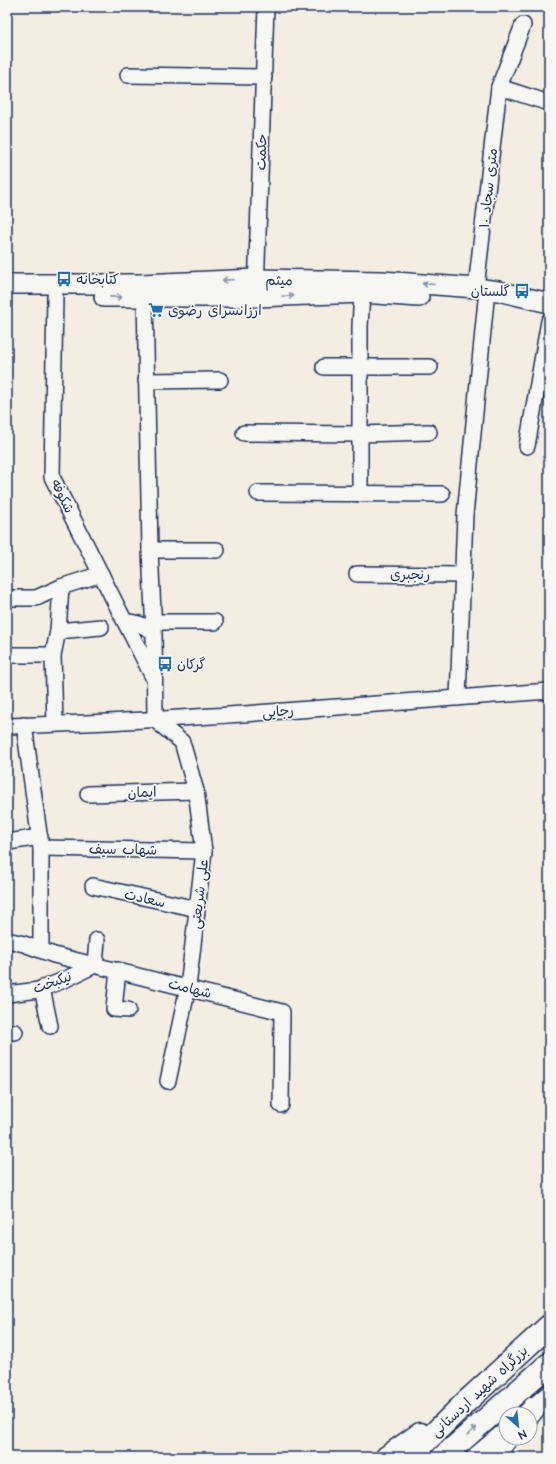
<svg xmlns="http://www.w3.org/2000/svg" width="556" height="1464" viewBox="0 0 556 1464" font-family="'Architects Daughter','Playpen Sans Arabic',sans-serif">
<rect width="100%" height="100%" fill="#f3eee1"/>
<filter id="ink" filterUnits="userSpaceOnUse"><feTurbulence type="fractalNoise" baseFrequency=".025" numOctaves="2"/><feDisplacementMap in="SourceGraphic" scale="8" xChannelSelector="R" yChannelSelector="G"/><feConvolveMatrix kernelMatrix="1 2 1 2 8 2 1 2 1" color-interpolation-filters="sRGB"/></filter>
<g filter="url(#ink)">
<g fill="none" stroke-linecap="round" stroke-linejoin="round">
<defs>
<g id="minor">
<polyline points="128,75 264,77"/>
<polyline points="499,87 549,103"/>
<polyline points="476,288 499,87 523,25"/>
<polyline points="256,290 266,7"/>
<polyline points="55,296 52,477 125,622 153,677"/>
<polyline points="145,297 150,550 154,632 155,720"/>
<polyline points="324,367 430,367"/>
<polyline points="146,381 220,380"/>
<polyline points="244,433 360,434 429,432"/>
<polyline points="527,446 549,321"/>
<polyline points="258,493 442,494"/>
<polyline points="360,494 360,326 362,293"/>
<polyline points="150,550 217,550"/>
<polyline points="357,574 463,575"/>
<polyline points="61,587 101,574"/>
<polyline points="7,598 36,598 61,587 58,631 53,655 55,724"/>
<path d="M125 622C136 621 144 626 154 632"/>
<polyline points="153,622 215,622"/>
<polyline points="58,631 101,627"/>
<polyline points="7,655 53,655"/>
<polyline points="458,698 465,515 486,300"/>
<polyline points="155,720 182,742 196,791 204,851 188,987 168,1081"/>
<polyline points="24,725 41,848 41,950"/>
<path d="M7 726C188 721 369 704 549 691"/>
<polyline points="88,794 196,791"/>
<polyline points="8,842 40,837"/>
<polyline points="41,848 204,851"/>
<polyline points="93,886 197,909"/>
<polyline points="7,940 24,944 54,955 282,1012 281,1105"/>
<polyline points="118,970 114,1009 128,1010"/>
<polyline points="42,988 50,1026"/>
<polyline points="7,994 39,990 66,979 95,965 97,940"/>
<polyline points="7,1032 15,1032"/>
</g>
<g id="major">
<polyline points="7,284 140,284 256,279 382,281 476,288 498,291 549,303"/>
<polyline points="104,297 256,297 362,293 419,297"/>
<polyline points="527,1414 549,1395"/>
<polyline points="476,1457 501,1436"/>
</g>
<g id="highway">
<polyline points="529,1414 534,1408"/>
<polyline points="387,1457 420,1434"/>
<polyline points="410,1457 467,1401 549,1326"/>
<polyline points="443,1457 549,1364"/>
<polyline points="491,1457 507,1438"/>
</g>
</defs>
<use href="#minor" stroke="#1b2f5e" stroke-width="18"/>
<use href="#major" stroke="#1b2f5e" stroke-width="22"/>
<use href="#highway" stroke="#1b2f5e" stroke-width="25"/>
<use href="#minor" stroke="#f6f6f2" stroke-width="15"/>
<use href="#major" stroke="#f6f6f2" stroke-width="19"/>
<use href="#highway" stroke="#f6f6f2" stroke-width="22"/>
</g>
<defs><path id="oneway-shaft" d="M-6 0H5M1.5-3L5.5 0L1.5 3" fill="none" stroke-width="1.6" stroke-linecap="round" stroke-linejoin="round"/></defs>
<g stroke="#8892a8">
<use href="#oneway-shaft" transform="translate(228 280) rotate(178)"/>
<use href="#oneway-shaft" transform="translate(428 284) rotate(-176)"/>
<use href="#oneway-shaft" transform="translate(288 296) rotate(-2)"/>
<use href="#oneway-shaft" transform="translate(116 297) rotate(1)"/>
<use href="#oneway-shaft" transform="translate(472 1431) rotate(-41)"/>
</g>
</g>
<defs>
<symbol id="bus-bare" viewBox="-9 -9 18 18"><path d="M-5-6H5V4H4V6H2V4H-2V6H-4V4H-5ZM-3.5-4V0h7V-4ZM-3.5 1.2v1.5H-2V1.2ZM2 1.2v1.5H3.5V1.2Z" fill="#1f6fb2" stroke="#f6f6f2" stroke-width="2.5" paint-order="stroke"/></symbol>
<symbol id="supermarket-bare" viewBox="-9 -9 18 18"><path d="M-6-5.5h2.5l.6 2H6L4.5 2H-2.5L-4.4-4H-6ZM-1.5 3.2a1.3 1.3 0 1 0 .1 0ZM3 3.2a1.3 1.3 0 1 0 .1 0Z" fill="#1f6fb2" stroke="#f6f6f2" stroke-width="2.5" paint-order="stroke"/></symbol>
</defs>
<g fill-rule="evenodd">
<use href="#bus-bare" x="53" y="268" width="22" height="22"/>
<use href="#bus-bare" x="511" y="280" width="22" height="22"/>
<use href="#supermarket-bare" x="145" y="299" width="22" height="22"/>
<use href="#bus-bare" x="154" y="653" width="22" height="22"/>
</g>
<g text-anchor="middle" stroke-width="3.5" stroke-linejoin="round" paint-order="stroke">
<g font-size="14" fill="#1b2f5e" stroke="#f6f6f2">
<text transform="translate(261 152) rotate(-88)" y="5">حکمت</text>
<text transform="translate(488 188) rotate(-84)" y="5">۱۰ متری سجاد</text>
<text transform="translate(279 280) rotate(1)" y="5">میثم</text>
<text transform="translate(63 496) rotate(65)" y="5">شکوفه</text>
<text x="410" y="579">رنجبری</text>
<text transform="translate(278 711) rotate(-4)" y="5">رجایی</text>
<text transform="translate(142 792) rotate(-2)" y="5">ایمان</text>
<text transform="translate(123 849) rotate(1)" y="5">شهاب سیف</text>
<text transform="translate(199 894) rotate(-83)" y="5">علی شریعتی</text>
<text transform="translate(145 898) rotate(13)" y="5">سعادت</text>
<text transform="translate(52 982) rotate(-20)" y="5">نیکبخت</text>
<text transform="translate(190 988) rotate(14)" y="5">شهامت</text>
<text transform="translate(479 1391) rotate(-43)" y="5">بزرگراه شهید اردستانی</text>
</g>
<g font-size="14" fill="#1b2f5e" stroke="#f6f6f2" text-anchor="start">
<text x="76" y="284">کتابخانه</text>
<text x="510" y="296" text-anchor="end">گلستان</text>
<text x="168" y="315">ارزانسرای رضوی</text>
<text x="177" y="669">گرکان</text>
</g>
</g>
<rect width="556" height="1464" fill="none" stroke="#f6f6f2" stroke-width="24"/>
<rect x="12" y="12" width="532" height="1440" fill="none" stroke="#1b2f5e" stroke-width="1.5" filter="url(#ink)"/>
<g transform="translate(518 1426) rotate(152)"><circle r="19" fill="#f6f6f2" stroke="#9ea6b7"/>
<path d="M0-3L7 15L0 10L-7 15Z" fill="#1f6fb2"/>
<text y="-6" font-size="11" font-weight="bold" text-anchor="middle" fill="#1b2f5e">N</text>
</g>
</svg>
